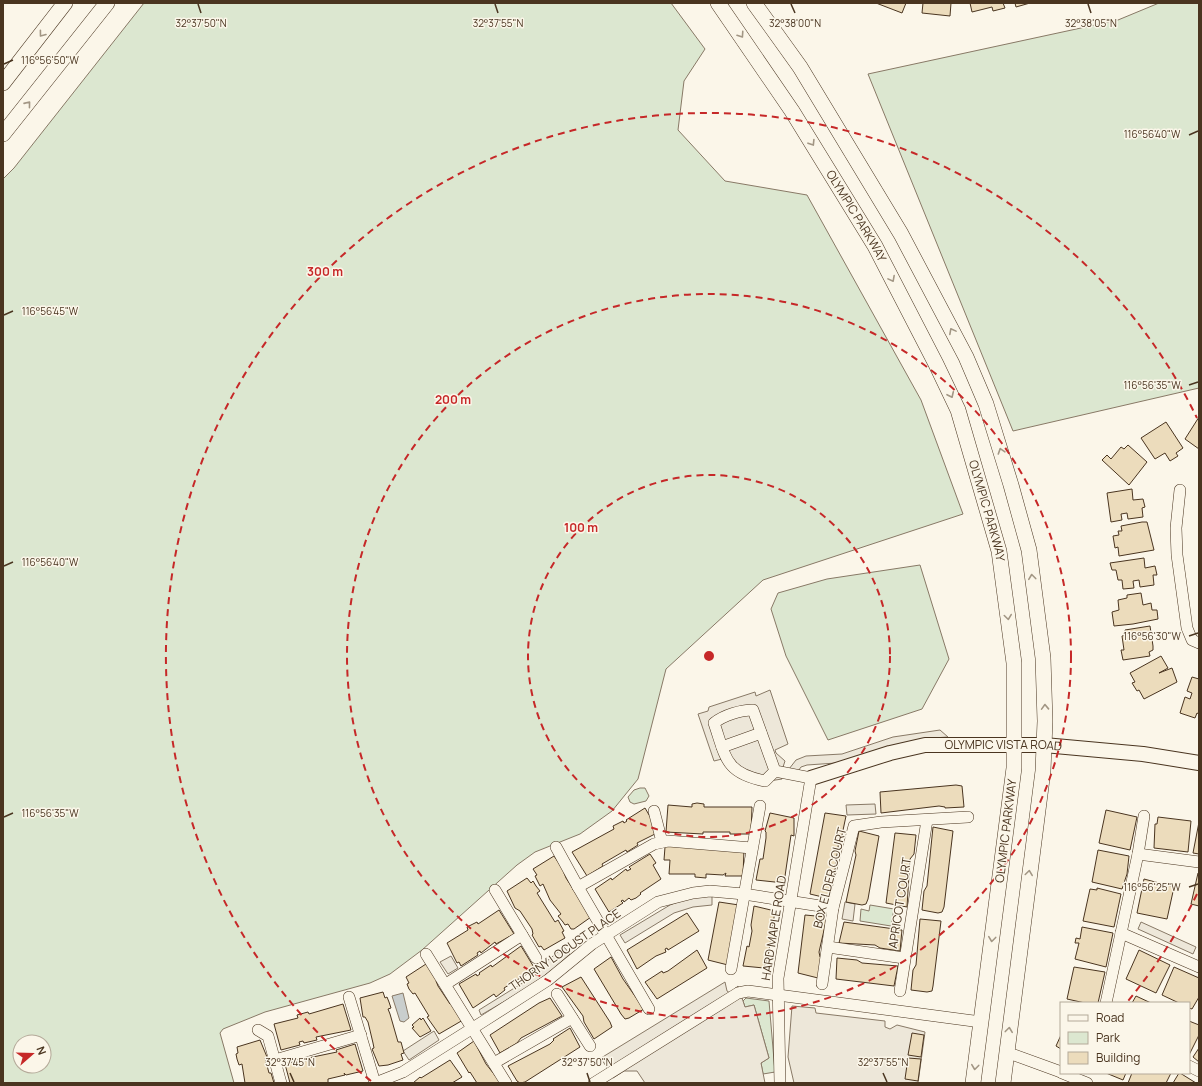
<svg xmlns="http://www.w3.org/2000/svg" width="1202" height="1086" viewBox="0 0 1202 1086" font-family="Manrope,sans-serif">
<rect width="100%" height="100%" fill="#fbf6e9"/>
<g fill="#dce7d0" stroke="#887966" fill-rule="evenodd">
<path d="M144 3H671L705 49 684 81 678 130 725 181 807 195 921 400 963 514 763 580 666 669 638 779 612 811 580 834 535 852 517 865 422 950 390 974 370 983 265 1012 223 1029 220 1033 234 1083H3V179L14 168ZM20 1042H44V1066H20Z"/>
<polygon points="1159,3 1199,3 1199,388 1013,431 868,74 1118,20"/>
<polygon points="920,565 949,659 922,709 828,740 786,656 771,609 778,593 827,579"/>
<polygon points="640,788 645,788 649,796 646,801 634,804 630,802 628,797 634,790"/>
<polygon points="870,905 894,909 891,926 860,921 861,909 869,911"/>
<polygon points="746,998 769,1001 775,1072 763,1074 761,1063 769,1058 754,1005 745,1007 743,1001"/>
</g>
<g fill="#ede7d9" stroke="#887966">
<polygon points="770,690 788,744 775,750 776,753 785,761 782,770 782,779 769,781 722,759 714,761 698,714 708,711 709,707 755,692 756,696"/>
<polygon points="940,730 948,737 933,738 836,763 807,765 801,767 796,774 789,769 796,760 806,756 842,754 893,737"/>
<polygon points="875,804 876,814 847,815 846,805"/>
<polygon points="712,895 712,905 693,907 674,913 625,943 620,935 670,905 685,899"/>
<polygon points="845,902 855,904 853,921 842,919"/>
<polygon points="1141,922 1196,947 1193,954 1138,929"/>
<polygon points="564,947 570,954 551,971 524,990 481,1015 479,1010 537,974 536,970"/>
<polygon points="451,956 458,968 448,974 440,962"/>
<polygon points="725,982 727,991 730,993 738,986 745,1007 754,1005 769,1058 761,1063 765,1083 645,1083 637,1071 624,1071 613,1078 601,1058"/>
<polygon points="792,1006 815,1008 816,1013 885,1021 885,1027 890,1029 897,1025 925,1032 918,1083 794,1083 788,1057"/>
<polygon points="434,1031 439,1040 409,1060 403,1051"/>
</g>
<polygon fill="#c9cecd" stroke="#887966" points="403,993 409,1018 404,1022 400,1021 392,996"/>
<g fill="#ecdcbc" stroke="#4a3520">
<polygon points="876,3 906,3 902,13"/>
<polygon points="923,3 951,3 950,16 922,13"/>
<polygon points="970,3 1003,3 1005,8 993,11 992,7 972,12"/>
<polygon points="1015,3 1030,3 1016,7"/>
<polygon points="1199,417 1199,449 1185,439"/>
<polygon points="1166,422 1183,448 1176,453 1178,456 1170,461 1165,453 1155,459 1141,438"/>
<polygon points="1128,445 1147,462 1129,485 1102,460 1107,455 1111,459 1121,447 1124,449"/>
<polygon points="1132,489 1133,500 1143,499 1145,507 1142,508 1143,517 1128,519 1127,513 1121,514 1122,520 1111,522 1107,493"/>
<polygon points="1142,522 1147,522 1154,550 1119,556 1118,547 1115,548 1113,536 1119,535 1118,531 1122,531 1121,526"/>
<polygon points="1144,558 1145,568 1155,566 1157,575 1153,575 1154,585 1140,587 1139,580 1133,581 1134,588 1123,589 1122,580 1118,580 1116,570 1112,570 1110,563"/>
<polygon points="1141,593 1143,605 1151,603 1152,610 1157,610 1158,619 1133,624 1114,626 1112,612 1119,610 1118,600 1127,598 1127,595"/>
<polygon points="1150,626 1153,646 1153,650 1149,652 1150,656 1123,660 1121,650 1124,650 1122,636 1126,635 1125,630"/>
<polygon points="1161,656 1168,668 1159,673 1172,668 1177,682 1144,699 1139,690 1137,691 1132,683 1135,682 1130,673"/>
<polygon points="1192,677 1199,679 1199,714 1197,713 1195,718 1180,713 1185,697 1190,699 1192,693 1187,691"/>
<polygon points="956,785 962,786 964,807 945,808 945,807 939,806 881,813 880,792"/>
<polygon points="697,803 704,804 704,807 752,807 751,834 730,834 730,832 703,832 703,834 666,832 668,805 692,807 692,804"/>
<polygon points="645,808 659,832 637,843 638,845 627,852 626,850 602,864 603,866 587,876 572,852 614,829 613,826 623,821 624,823 627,821 626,820"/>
<polygon points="1106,810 1137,817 1130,850 1099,843"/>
<polygon points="770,813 794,818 794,836 791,835 784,883 756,880 760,859 763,859 766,838 766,832 765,831"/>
<polygon points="825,813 846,816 842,835 839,840 831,899 810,894"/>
<polygon points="1158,817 1191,821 1188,852 1154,848 1155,824 1157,824"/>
<polygon points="1199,822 1199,854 1193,853"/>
<polygon points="933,827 953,831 944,907 942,912 938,913 922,910 924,891 927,886"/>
<polygon points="859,831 879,836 868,899 866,904 862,905 846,902 856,855 855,851"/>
<polygon points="895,833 916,835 914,854 910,859 907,907 886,903"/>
<polygon points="671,846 744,849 743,876 725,876 726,873 723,875 706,874 706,878 695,877 695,874 669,874 670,860 664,860 665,847"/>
<polygon points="1098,850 1129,856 1127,874 1122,889 1092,882"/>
<polygon points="650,854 656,863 653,865 661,879 640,893 641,894 636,898 631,900 629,898 624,902 623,900 621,901 623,903 609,912 595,889 611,878 612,880 626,869 627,871 631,869 629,867"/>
<polygon points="554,856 565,872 564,873 566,878 591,917 574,929 571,929 568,924 565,925 563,922 558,916 561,914 550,900 543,884 540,886 535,876 537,875 533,869"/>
<polygon points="1198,873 1199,874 1199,906 1191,904"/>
<polygon points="527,878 531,883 533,881 536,886 540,891 537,893 555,922 558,920 564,931 562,932 565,938 544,950 541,946 539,947 532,935 533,934 532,929 520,911 515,908 507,891"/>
<polygon points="1144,879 1174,887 1167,919 1137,913"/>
<polygon points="1097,888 1121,894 1114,927 1083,921 1090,889 1097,890"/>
<polygon points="719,902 739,905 728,965 708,960"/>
<polygon points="754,906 775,911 768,957 764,968 743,966 747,946 749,947 752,931 751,925"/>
<polygon points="499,910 514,934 496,944 495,942 481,953 480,951 477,953 478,955 461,966 459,962 457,963 447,943 468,930 467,927 477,922 478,924"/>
<polygon points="687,913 699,931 668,950 667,948 665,949 666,952 656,956 637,969 627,950"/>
<polygon points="805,915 827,917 819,952 820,957 821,958 818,978 798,973"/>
<polygon points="920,919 941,921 933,986 932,991 927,992 911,990 913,970 916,965"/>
<polygon points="844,922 902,930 900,951 880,948 875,945 839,943"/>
<polygon points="1082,927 1113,933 1106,967 1075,959 1079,943 1075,943 1076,938 1080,939"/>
<polygon points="521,946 535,969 504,988 505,990 496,997 494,994 473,1008 459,984 476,974 477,976 480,974 479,973 491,965 492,967"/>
<polygon points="697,950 707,968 657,999 645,982 662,971 663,973 668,971"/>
<polygon points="1139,950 1170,965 1156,993 1126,979"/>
<polygon points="611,957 623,979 644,1009 629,1018 625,1019 621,1014 594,969"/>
<polygon points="837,958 857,960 862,963 898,966 894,986 836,979"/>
<polygon points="426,964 438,980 436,981 438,986 450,1004 451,1003 463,1020 439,1034 427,1017 429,1016 415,993 413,994 409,989 407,984 409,983 406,977"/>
<polygon points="1074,967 1105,972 1098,1003 1085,1003 1067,999"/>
<polygon points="1174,967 1199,978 1199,997 1192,1009 1189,1008 1189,1003 1179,1003 1162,995"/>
<polygon points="581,977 610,1022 612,1027 594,1039 584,1022 583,1016 562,987"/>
<polygon points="383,992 385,998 387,997 389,1002 391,1008 388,1009 390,1014 398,1042 401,1042 404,1053 401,1054 403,1060 388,1065 379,1066 372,1049 374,1048 373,1043 368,1022 365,1017 363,1017 360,998"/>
<polygon points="1136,996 1151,1003 1132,1003"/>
<polygon points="550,998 562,1016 521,1038 517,1043 500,1053 490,1035 539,1003"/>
<polygon points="343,1004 351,1030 316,1037 317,1040 304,1043 303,1041 299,1042 300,1045 281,1050 274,1024 298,1018 297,1015 308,1012 309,1014"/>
<polygon points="420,1018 421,1020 423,1018 431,1031 420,1037 412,1028 414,1027 412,1025"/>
<polygon points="1189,1021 1199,1025 1199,1035 1189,1055"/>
<polygon points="570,1028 580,1047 525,1082 520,1083 517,1081 508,1066 550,1044 554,1040 553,1039"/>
<polygon points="912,1033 924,1035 921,1057 908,1055"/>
<polygon points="1061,1035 1061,1049 1056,1046"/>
<polygon points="260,1040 267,1057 265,1058 269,1073 271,1073 274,1083 245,1083 242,1064 239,1065 237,1059 236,1054 238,1053 237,1047"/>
<polygon points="474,1041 486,1064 501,1083 477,1083 470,1072 469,1073 457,1053"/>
<polygon points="355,1044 363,1071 346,1075 344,1073 345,1075 328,1079 328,1083 290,1083 285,1064 304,1059 305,1061 309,1060 308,1058 337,1052 336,1050"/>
<polygon points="1199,1048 1199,1062 1193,1057"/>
<polygon points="908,1058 921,1059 918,1081 905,1079"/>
<polygon points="450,1060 462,1077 452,1083 413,1083 420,1077 421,1078"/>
<polygon points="1106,1073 1126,1073 1123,1080"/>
<polygon points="1132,1073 1171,1073 1166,1083 1128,1083"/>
<polygon points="1179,1073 1180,1073 1196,1083 1173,1083"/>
</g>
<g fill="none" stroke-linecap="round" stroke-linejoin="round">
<defs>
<g id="minor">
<polyline points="1180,490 1176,528 1177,555 1187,628 1192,640 1199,643"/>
<polyline points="722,747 761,733"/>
<path d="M775 771 765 781C725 773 726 758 714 723 724 715 741 710 753 710L775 771 811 778 778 978 780 1083"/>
<polyline points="654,811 662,842"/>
<polyline points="556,847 578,887 649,1009"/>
<polyline points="1138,854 1199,862"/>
<polyline points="578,887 654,844 668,841 752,848"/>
<polyline points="495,890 536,958"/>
<polyline points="1121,933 1199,967"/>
<polyline points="828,947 904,958"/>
<polyline points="426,954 506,1083"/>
<polyline points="731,969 760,806"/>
<polyline points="446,984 522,935"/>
<polyline points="822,984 833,908 854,826 881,822 968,817"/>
<polyline points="900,991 927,820"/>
<polyline points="557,994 590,1046"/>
<polyline points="349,997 375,1083"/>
<polyline points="1106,1003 1138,854 1144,816"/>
<polyline points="258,1030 268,1036 281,1083"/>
<polyline points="1006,1052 1061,1072"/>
<polyline points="275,1060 361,1035"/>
<polyline points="494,1063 572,1018"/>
<polyline points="1189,1066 1199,1071"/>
<polyline points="1062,1073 1087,1083"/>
<polyline points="375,1083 403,1072 484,1021 548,980 592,944 658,902 693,893 710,891 744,894 833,908"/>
<polyline points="594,1083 738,993 748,991 981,1022"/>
</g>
<g id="tertiary">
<path id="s1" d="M811 778 890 753 925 745H1044L1143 754 1199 763"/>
</g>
<g id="secondary">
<path id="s2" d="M718 3 792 111 875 246 936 364 958 410 999 551 1014 663V768L973 1083"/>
<polyline points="754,3 800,67 901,234 966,357 986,404 1011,485 1029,550 1043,658 1045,721 1043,771 1003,1083"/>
<polyline points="3,83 65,3"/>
<polyline points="3,134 107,3"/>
</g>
</defs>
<use href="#minor" stroke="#4a3520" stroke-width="12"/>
<use href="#tertiary" stroke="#4a3520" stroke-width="16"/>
<use href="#secondary" stroke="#4a3520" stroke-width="16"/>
<use href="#minor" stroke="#fbf6e9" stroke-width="11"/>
<use href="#tertiary" stroke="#fbf6e9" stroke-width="14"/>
<use href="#secondary" stroke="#fbf6e9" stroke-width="15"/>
</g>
<defs><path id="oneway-chevron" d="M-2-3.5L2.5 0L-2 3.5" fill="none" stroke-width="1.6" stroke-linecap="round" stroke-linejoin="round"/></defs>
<g stroke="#a29684">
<use href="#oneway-chevron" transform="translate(42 34) rotate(127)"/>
<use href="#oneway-chevron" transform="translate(741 35) rotate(56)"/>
<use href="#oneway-chevron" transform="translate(28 104) rotate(-51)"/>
<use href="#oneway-chevron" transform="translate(812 143) rotate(58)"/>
<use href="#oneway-chevron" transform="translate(892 279) rotate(62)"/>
<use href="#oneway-chevron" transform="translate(952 331) rotate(-118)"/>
<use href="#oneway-chevron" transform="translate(951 395) rotate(65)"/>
<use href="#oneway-chevron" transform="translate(1001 451) rotate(-108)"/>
<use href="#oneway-chevron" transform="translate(1032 577) rotate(-97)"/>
<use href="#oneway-chevron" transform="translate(1008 617) rotate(82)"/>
<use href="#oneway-chevron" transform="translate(1045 707) rotate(-92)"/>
<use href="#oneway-chevron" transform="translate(1029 873) rotate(-82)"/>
<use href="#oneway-chevron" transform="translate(992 939) rotate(97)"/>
<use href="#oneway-chevron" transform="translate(1009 1030) rotate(-83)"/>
<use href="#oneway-chevron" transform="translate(975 1067) rotate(97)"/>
</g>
<path fill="none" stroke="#4a3520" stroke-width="1.5" d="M198 4 201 13M495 4 498 13M791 4 795 13M1088 4 1091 13M4 64 13 60M1189 135 1198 131M4 315 13 311M1189 385 1198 382M4 566 13 562M1189 636 1198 633M4 817 13 813M1189 887 1198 884M290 1073 294 1082M587 1073 590 1082M883 1073 887 1082"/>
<g fill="none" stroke="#c62828" stroke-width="2" stroke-dasharray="7 5">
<circle cx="709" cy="656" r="181"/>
<circle cx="709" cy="656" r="362"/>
<path d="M1197 894A543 543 0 0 1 1128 1001M371 1081A543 543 0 1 1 1197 418"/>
</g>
<g text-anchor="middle" stroke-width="3" stroke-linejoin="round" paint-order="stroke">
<g font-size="12" fill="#4a3520" stroke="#fbf6e9">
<text dy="4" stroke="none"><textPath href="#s2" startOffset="254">OLYMPIC PARKWAY</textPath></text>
<text dy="4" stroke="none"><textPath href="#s2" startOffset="578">OLYMPIC PARKWAY</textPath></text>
<text dy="4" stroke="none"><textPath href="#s1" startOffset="197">OLYMPIC VISTA ROAD</textPath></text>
<text transform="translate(1006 831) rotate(-83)" y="4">OLYMPIC PARKWAY</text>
<text transform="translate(830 878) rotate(-76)" y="4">BOX ELDER COURT</text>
<text transform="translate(900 903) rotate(-81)" y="4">APRICOT COURT</text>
<text transform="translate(774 928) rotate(-81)" y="4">HARD MAPLE ROAD</text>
<text transform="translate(565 950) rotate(-35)" y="4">THORNY LOCUST PLACE</text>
</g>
</g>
<g font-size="10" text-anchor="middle" fill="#4a3520" stroke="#fbf6e9" stroke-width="3" stroke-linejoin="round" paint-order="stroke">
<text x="201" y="27">32°37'50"N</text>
<text x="498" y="27">32°37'55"N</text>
<text x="795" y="27">32°38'00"N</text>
<text x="1091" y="27">32°38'05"N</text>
<text x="50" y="64">116°56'50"W</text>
<text x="1152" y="138">116°56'40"W</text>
<text x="50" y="315">116°56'45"W</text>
<text x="1152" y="389">116°56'35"W</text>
<text x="50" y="566">116°56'40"W</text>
<text x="1152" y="640">116°56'30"W</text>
<text x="50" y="817">116°56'35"W</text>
<text x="1152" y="891">116°56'25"W</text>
<text x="290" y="1066">32°37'45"N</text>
<text x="587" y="1066">32°37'50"N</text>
<text x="883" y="1066">32°37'55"N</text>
</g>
<circle cx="709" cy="656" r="6" fill="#c62828" stroke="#fbf6e9" stroke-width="2"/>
<g font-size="12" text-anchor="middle" font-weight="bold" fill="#c62828" stroke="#fbf6e9" stroke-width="3" stroke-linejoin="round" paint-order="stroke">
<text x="325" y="276">300 m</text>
<text x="453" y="404">200 m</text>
<text x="581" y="532">100 m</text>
</g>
<rect width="1202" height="1086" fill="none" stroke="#4a3520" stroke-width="8"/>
<rect x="1060" y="1002" width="130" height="72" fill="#fbf6e9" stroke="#b4a999"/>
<rect x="1068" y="1015" width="20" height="6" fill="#fbf6e9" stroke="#b4a999"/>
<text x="1096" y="1022" font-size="12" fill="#4a3520">Road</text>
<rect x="1068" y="1032" width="20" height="12" fill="#dce7d0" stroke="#b4a999"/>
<text x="1096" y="1042" font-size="12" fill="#4a3520">Park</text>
<rect x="1068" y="1052" width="20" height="12" fill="#ecdcbc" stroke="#b4a999"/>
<text x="1096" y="1062" font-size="12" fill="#4a3520">Building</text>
<g transform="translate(32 1054) rotate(70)"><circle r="19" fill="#fbf6e9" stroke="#b4a999"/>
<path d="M0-3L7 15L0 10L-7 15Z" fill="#c62828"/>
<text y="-6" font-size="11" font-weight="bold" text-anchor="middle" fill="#4a3520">N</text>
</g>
</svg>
